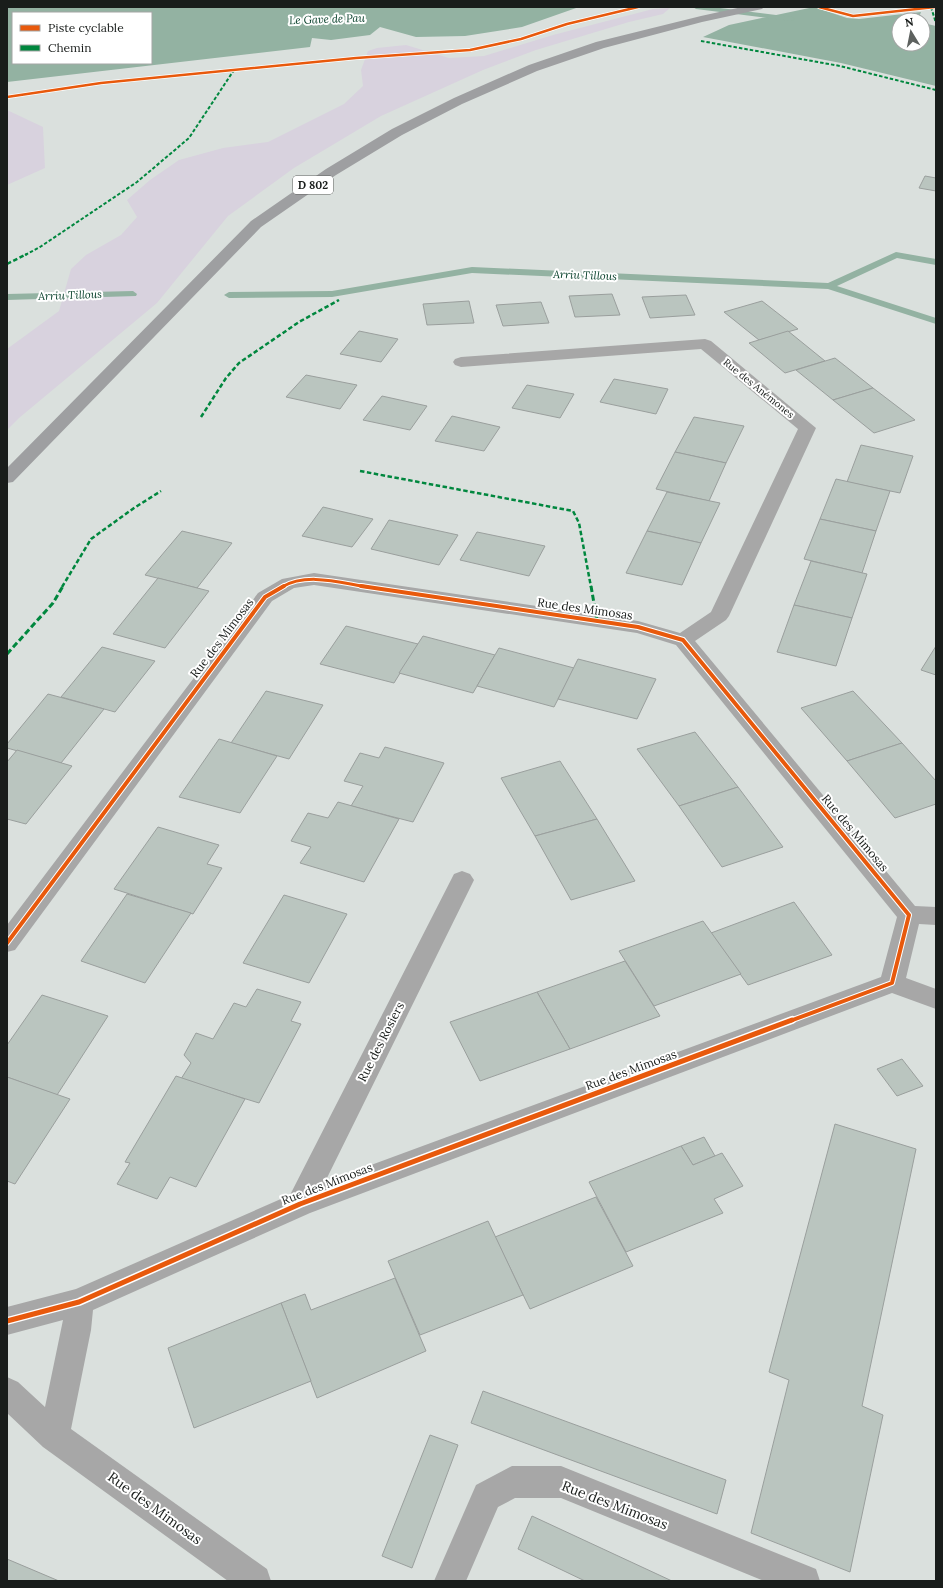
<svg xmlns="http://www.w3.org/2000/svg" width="943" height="1588" viewBox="0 0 943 1588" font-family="Lora,serif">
<rect width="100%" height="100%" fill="#dae0dd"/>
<g fill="#d8d2de">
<polygon points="670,8 663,14 629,22 536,50 483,70 381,116 294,168 228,216 157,303 19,418 7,430 7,349 59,311 71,269 86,255 121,235 137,217 127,200 150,180 179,160 223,148 268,142 344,104 363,86 361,70 368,51 377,48 406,45 449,58 484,56 553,35 653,9"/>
<polygon points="7,110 43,127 45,168 7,185"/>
</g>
<g fill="#93b2a2" fill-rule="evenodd">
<path d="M7 7H579L522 27 465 36 416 37 380 27 370 35 331 40 312 38 310 47 7 82ZM13 13H151V63H13Z"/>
<polygon points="814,7 847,18 859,19 921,12 918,20 899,20 899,44 923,44 923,23 936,26 936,86 841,63 703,37 729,25"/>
</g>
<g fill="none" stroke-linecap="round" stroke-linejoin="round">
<g fill="#93b2a2" fill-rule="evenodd">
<polygon points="693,7 712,7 792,17 795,19 792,21 696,9"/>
<polygon points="896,252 936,259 936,265 897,258 837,286 936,318 936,324 828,289 472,273 332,297 229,298 224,295 229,292 332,291 472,267 828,283"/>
<polygon points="133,291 137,294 136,296 7,300 7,294"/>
</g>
</g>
<g fill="#bac5bf" stroke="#9a9f9d">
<polygon points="925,176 936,178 936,191 919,188"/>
<polygon points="612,294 620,315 575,317 569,296"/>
<polygon points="686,295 695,315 650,318 642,297"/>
<polygon points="469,301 474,323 427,325 423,304"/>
<polygon points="762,301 798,329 759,340 724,312"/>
<polygon points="541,302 549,323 503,326 496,305"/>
<polygon points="359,331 398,339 381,362 340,354"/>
<polygon points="788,331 825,361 785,373 749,343"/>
<polygon points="835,358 873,388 833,400 796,370"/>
<polygon points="306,375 357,385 340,409 286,397"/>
<polygon points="614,379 668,389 656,414 600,402"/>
<polygon points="527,385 574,394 560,418 512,408"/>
<polygon points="873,388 915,420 874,433 833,400"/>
<polygon points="382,396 427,406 410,430 363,420"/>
<polygon points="452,416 500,427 484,451 435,441"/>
<polygon points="694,417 744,426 726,463 675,452"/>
<polygon points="861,445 913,456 900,493 847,482"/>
<polygon points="675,452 726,463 709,501 656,489"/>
<polygon points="836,479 890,491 876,531 820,519"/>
<polygon points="667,492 720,503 701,543 647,531"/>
<polygon points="323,507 373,519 352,547 302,536"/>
<polygon points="820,519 876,531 862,573 804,559"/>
<polygon points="389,520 458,535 439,565 371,549"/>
<polygon points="182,531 232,543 197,588 145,575"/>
<polygon points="647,531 701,543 682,585 626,573"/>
<polygon points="477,532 545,546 529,576 460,560"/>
<polygon points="811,561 867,574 852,618 794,605"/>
<polygon points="158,578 209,591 165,648 113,634"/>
<polygon points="794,605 852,618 836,666 777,652"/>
<polygon points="346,626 418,644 394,683 320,664"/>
<polygon points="423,636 495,655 473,693 399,673"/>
<polygon points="936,646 936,675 921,670"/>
<polygon points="102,647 155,661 115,712 61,697"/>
<polygon points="499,648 574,668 554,707 477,686"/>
<polygon points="578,659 656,679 637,719 558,699"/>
<polygon points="266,691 323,705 289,759 231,743"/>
<polygon points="853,691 902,743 847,761 801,708"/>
<polygon points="48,694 104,709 61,763 7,748 7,744"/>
<polygon points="695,732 738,787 679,806 637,749"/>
<polygon points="219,739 277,756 240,813 179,797"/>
<polygon points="902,743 936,781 936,804 895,818 847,761"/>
<polygon points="385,747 444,763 413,822 351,806 363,786 344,781 360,753 379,758"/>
<polygon points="17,750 72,766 26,824 7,819 7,762"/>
<polygon points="560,761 597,819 535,836 501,778"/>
<polygon points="738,787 783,847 722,867 679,806"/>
<polygon points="338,802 399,819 364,882 300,863 311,847 291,841 308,813 328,818"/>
<polygon points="597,819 635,881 571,900 535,836"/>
<polygon points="158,827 219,845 207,864 222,868 193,914 114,889"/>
<polygon points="127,894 191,913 145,983 81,961"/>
<polygon points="284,895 347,914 309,983 243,963"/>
<polygon points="794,902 832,955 748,985 711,933"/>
<polygon points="703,921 741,974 654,1006 619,951"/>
<polygon points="625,961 660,1016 570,1049 537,992"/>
<polygon points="257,989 301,1002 291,1021 301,1024 259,1103 181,1079 191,1063 184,1055 196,1033 213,1039 234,1003 246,1007"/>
<polygon points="537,992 570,1049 480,1081 450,1022"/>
<polygon points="42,995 108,1016 57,1095 7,1077 7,1045"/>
<polygon points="902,1059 923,1086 897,1096 877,1069"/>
<polygon points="176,1076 245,1099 196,1187 170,1177 157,1199 117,1184 130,1163 125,1162"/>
<polygon points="7,1077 70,1099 15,1184 7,1181"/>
<polygon points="835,1124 916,1149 862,1406 883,1415 850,1572 751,1533 789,1380 769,1372"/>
<polygon points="704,1137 715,1156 693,1165 681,1146"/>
<polygon points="681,1146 693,1165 722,1153 743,1186 714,1199 723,1213 626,1252 589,1182"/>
<polygon points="596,1197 633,1266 530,1309 495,1237"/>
<polygon points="488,1221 523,1295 420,1335 388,1261"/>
<polygon points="395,1278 426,1351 317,1398 281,1303 305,1294 311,1310"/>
<polygon points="281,1303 311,1381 194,1428 168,1348"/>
<polygon points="483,1391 726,1480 717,1514 471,1423"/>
<polygon points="430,1435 458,1445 412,1568 382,1556"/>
<polygon points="532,1516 672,1581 585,1581 518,1549"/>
<polygon points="7,1559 59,1581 7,1581"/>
</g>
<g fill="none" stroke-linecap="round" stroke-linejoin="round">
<g fill="#a7a7a7" fill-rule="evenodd">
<polygon points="705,339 711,341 816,428 729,616 726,620 695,641 915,906 936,907 936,925 919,924 906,978 936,989 936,1009 892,993 310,1213 93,1310 91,1330 71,1429 267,1569 271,1581 228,1581 43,1447 7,1413 7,1377 18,1382 45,1407 63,1320 7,1335 7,1307 76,1289 290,1195 454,874 462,871 470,874 474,880 325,1182 881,977 897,917 676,645 637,633 314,585 294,588 272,601 15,950 7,952 7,925 258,593 282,579 314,573 638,621 680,633 711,612 798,429 701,349 461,367 455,365 453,362 455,359 461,357"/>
<polygon points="512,1466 561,1466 816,1569 820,1581 764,1581 561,1498 515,1498 498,1507 466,1581 434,1581 476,1485"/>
</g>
<polygon fill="#9e9fa1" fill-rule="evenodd" points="742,7 764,7 762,9 702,22 604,48 537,71 462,104 402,135 336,175 261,227 13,482 7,483 7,468 251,221 326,169 392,129 454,98 529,65 596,42 701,16"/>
<g stroke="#00873e" stroke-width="2" stroke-dasharray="3.5 2" stroke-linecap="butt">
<polyline points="931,7 936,23"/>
<polyline points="701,41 840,66 936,90"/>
<polyline points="25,255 40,247 137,182 189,138 234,70"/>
</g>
<g stroke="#00873e" stroke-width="2.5" stroke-dasharray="4.5 2.5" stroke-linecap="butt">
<polyline points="7,264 27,254"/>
<polyline points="201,417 226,378 239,363 299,322 339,300"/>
<polyline points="360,471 573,511 579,523 591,587"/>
<polyline points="62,587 91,539 134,508 161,491"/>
</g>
<g stroke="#00873e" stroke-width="3" stroke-dasharray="6 3" stroke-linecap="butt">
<polyline points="591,586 597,621"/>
<polyline points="7,654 53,603 63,586"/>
</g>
<defs>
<g id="cycleway-far3">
<polyline points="819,7 853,16 935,7"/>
<polyline points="7,97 101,83 356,58 470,50 521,39 567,24 638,7"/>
</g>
<path id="cycleway-far2" d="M282 587C307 572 341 583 368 587"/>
<g id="cycleway-far1">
<polyline points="361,586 638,627 683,640 909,915 892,983 790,1021"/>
<polyline points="7,943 265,597 284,586"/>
</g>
<polyline id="cycleway" points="7,1321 79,1302 300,1204 792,1020"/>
</defs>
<use href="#cycleway-far3" stroke="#fff" stroke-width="4"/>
<use href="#cycleway-far2" stroke="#fff" stroke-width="5"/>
<use href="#cycleway-far1" stroke="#fff" stroke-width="6"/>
<use href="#cycleway" stroke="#fff" stroke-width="8"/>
<use href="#cycleway-far3" stroke="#e8590c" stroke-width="2.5"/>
<use href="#cycleway-far2" stroke="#e8590c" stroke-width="3"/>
<use href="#cycleway-far1" stroke="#e8590c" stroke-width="4"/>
<use href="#cycleway" stroke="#e8590c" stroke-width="5"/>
</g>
<g text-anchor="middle" stroke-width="4" stroke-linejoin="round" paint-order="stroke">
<g font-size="10" fill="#191d1b" stroke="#fff">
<text transform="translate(759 388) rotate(39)" y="4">Rue des Anémones</text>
</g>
<g font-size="11" font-style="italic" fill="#003b25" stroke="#fff">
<text transform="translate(327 19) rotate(-2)" y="4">Le Gave de Pau</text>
<text transform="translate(585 275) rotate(2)" y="4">Arriu Tillous</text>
<text transform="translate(70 295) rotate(-2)" y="4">Arriu Tillous</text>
</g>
<rect fill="#fff" stroke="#5e615f" stroke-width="1" x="293" y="176" width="40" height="18" rx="3"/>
<g font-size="11" font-weight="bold" fill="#191d1b">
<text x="313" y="189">D 802</text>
</g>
<g font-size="12" fill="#191d1b" stroke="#fff">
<text transform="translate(585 609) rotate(8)" y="4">Rue des Mimosas</text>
<text transform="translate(222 638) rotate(-53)" y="4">Rue des Mimosas</text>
<text transform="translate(855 833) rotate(50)" y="4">Rue des Mimosas</text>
<text transform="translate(381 1042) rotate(-63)" y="4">Rue des Rosiers</text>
<text transform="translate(631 1070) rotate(-20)" y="4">Rue des Mimosas</text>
<text transform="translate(327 1184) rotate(-21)" y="4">Rue des Mimosas</text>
</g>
<g font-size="14" fill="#191d1b" stroke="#fff">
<text transform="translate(615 1505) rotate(21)" y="5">Rue des Mimosas</text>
<text transform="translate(155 1508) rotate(36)" y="5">Rue des Mimosas</text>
</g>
</g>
<rect width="943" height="1588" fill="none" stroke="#191d1b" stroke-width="16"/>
<rect x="12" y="12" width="140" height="52" fill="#ffffff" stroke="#a3a5a4"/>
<rect x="20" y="25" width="20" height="6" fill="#e8590c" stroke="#a3a5a4"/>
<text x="48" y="32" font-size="12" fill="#191d1b">Piste cyclable</text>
<rect x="20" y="45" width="20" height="6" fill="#00873e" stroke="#a3a5a4"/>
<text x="48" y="52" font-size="12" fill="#191d1b">Chemin</text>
<g transform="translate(911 32) rotate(350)"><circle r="19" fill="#ffffff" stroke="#a3a5a4"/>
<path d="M0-3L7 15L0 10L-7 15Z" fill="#5d615f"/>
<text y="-6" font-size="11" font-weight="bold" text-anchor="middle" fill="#191d1b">N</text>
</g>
</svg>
